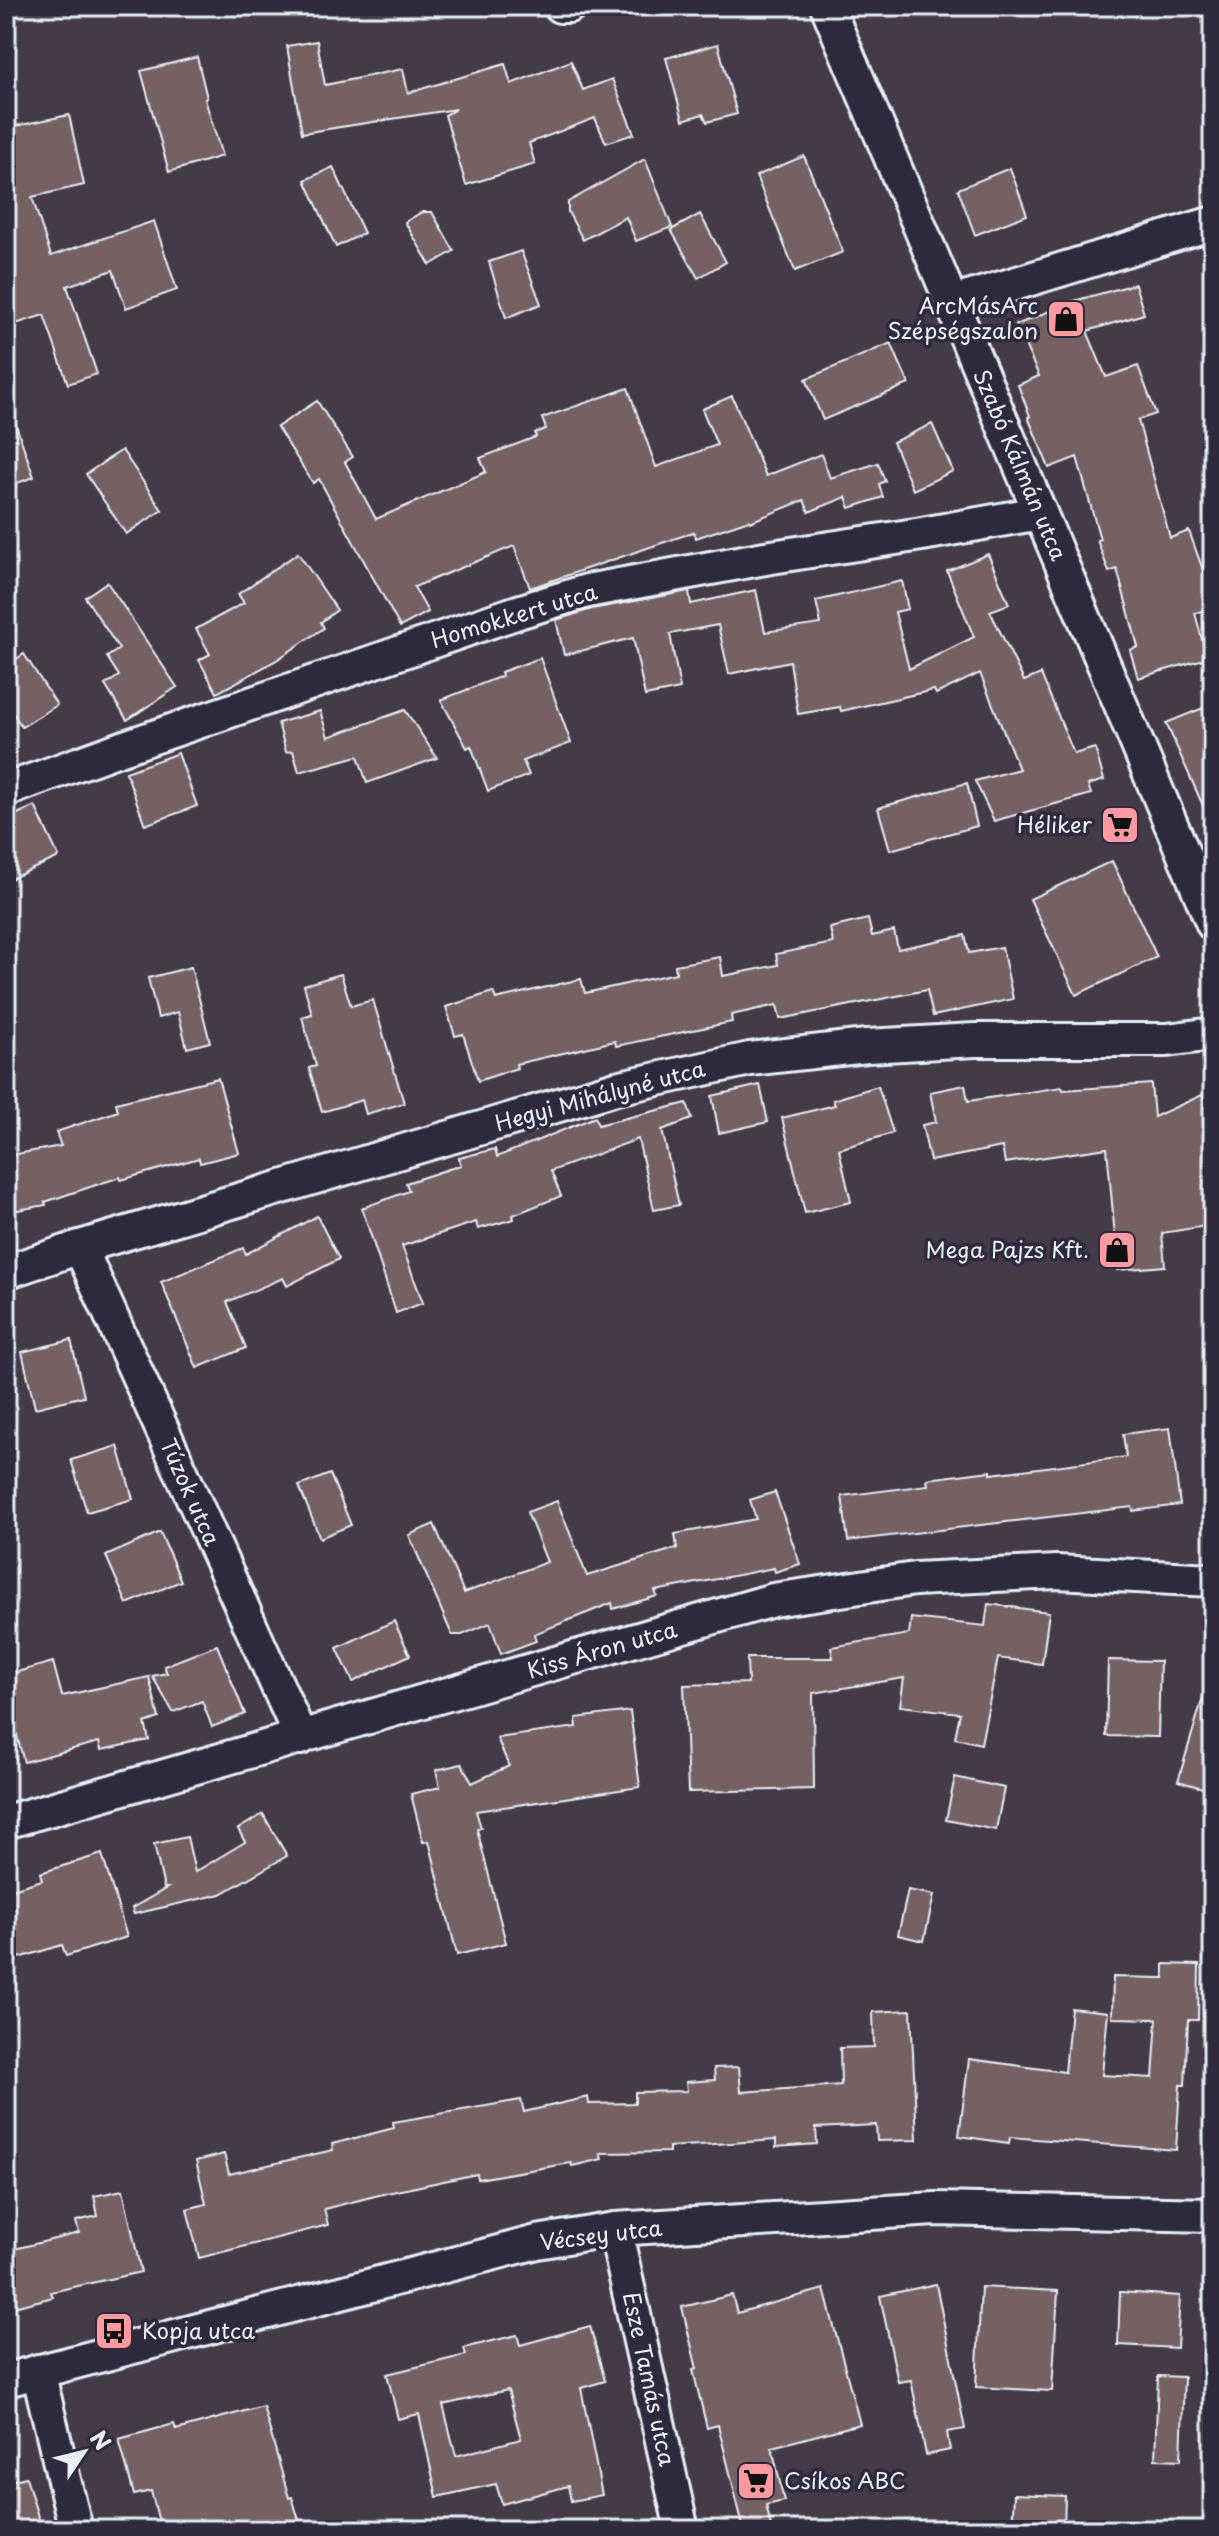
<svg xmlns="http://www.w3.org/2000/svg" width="1219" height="2536" viewBox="0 0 1219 2536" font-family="'Playpen Sans',sans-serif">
<rect width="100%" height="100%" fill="#443a48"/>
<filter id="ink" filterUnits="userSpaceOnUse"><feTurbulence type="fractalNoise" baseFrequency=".0125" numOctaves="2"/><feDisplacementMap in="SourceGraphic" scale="16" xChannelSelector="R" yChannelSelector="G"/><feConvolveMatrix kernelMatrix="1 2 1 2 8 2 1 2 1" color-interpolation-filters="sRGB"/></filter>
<g filter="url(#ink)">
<g fill="#756062" stroke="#e8f1f8" stroke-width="2" fill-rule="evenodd">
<polygon points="317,41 325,85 403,69 408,93 505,64 511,84 571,61 583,90 612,79 634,134 606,143 595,118 529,143 535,164 466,185 445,115 456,109 302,133 287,46"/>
<polygon points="718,44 737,114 707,122 703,114 683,120 666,58"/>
<polygon points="197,57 207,98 205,99 222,156 169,172 141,71"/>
<polygon points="69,115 84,185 32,197 51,256 154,221 177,290 126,308 113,270 67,286 97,374 68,384 44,315 12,325 6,308 6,128"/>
<polygon points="804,156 843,252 795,271 756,176"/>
<polygon points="645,159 672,227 636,241 626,217 583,240 568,212 568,202"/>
<polygon points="333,167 364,233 336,247 305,180"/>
<polygon points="1010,168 1027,215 975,235 958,189"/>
<polygon points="422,212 432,212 454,251 430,265 405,222"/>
<polygon points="700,214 726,262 698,278 671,230"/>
<polygon points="521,251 541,304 506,318 489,262"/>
<polygon points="1135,284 1144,314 1087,331 1106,377 1138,366 1156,414 1138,420 1170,538 1189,531 1213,598 1213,608 1195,613 1207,658 1138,678 1130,650 1138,647 1117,569 1109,572 1097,540 1100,539 1077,457 1049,468 1028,417 1030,416 1018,385 1039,376 1016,325 1074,301"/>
<polygon points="891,343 909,384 823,420 806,379"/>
<polygon points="628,388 656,467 717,445 702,409 732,396 766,476 821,454 830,478 878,463 885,481 879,484 883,497 850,508 846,497 809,512 804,500 750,522 749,520 696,538 694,532 530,588 514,546 414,587 428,612 400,627 319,479 313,483 277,427 317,401 353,457 345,462 376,519 486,472 480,458 536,437 535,433 546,429 542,418"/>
<polygon points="10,408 34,477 6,487 6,409"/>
<polygon points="932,424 953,471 913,490 893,442"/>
<polygon points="122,450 162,510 126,534 86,474"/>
<polygon points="298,553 337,610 321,622 324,628 275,661 217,693 199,660 210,654 196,629 244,603 238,594"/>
<polygon points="988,554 1009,604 990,611 1024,681 1041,674 1074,754 1095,748 1104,780 1088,785 1091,794 994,821 975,781 1019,769 980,673 936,694 934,690 841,711 840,707 798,714 790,661 729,674 718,625 670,634 680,689 645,696 633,638 564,655 556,620 592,609 689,591 691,604 756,590 765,632 821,624 816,601 902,581 908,609 895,612 909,669 974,637 947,571"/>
<polygon points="107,582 177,687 127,720 105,685 119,676 107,657 119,649 85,597"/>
<polygon points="24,654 57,705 22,727 6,703 6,666"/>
<polygon points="540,658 571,743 523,761 529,775 488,791 471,746 467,748 441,700 502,676 501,672"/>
<polygon points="1213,704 1213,828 1166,723"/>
<polygon points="405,710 437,758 367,783 358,756 299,772 293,751 286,752 278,723 320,711 328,737"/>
<polygon points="178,753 197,806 145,825 126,772"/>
<polygon points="967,783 977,826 890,850 878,808"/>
<polygon points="35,806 59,857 6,881 6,819"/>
<polygon points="1112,861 1157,957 1076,995 1030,899"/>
<polygon points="868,919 872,936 894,931 898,949 965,935 969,953 1002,947 1013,999 933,1016 927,990 780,1019 777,1005 731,1015 732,1022 616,1046 615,1041 516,1064 517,1068 478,1081 463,1034 455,1036 446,1007 493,992 496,999 581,979 585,993 676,973 675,965 720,957 723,976 778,965 776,954 833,943 830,928"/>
<polygon points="191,967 210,1042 187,1048 178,1012 158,1018 148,978"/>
<polygon points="341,974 351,1006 373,1000 404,1103 366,1114 362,1100 322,1112 309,1068 316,1066 302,1017 312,1014 304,985"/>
<polygon points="218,1078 239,1153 200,1163 199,1158 121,1180 120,1177 45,1202 46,1205 6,1212 6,1156 61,1146 56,1132 118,1111 116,1103"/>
<polygon points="1151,1084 1154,1117 1213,1090 1213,1225 1162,1233 1165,1266 1118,1270 1107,1148 1005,1163 1002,1147 930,1161 922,1125 936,1122 930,1092 965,1085 968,1101 1062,1087 1063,1090"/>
<polygon points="760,1085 768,1122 719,1133 712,1096"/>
<polygon points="878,1086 893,1133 839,1149 851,1202 805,1213 782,1118 835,1105 833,1100"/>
<polygon points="687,1103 692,1119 662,1130 679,1205 654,1210 638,1139 551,1171 561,1196 513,1215 514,1219 478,1229 476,1222 402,1246 423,1303 396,1313 362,1208 409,1191 406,1183 461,1165 459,1158 495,1149 497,1157 595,1117 598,1125"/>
<polygon points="317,1216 339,1259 287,1286 283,1278 227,1302 246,1348 197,1368 161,1282 243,1248 246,1254"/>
<polygon points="71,1340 84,1396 35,1408 22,1352"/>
<polygon points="1170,1428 1180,1505 1133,1511 1132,1507 848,1541 842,1496 928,1485 927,1479 991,1471 991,1474 1126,1457 1123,1434"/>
<polygon points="118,1446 133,1499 87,1512 71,1460"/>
<polygon points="330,1474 351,1525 320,1538 299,1486"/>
<polygon points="775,1492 800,1564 775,1572 774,1568 655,1591 657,1596 613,1609 612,1603 534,1634 536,1641 501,1654 490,1623 462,1635 452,1635 409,1535 434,1524 464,1593 547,1562 527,1512 557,1501 587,1576 677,1548 675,1534 756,1519 750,1500"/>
<polygon points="160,1532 181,1581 127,1604 106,1556"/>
<polygon points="988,1604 1049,1612 1042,1664 998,1658 981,1744 955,1738 960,1713 900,1706 904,1678 813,1693 814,1789 688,1792 684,1685 748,1683 747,1658 833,1658 831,1647 909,1634 911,1618 985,1626"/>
<polygon points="394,1621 410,1655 353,1682 337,1648"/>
<polygon points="217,1645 245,1714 212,1727 202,1701 173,1712 152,1676 167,1673 164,1666"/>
<polygon points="1108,1660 1160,1661 1158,1737 1106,1736"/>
<polygon points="53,1662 62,1696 149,1677 159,1718 145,1723 149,1740 101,1750 99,1742 24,1762 6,1695 6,1675"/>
<polygon points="1207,1684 1213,1685 1213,1791 1178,1781"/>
<polygon points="630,1711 640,1787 476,1811 481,1828 477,1829 506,1943 457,1955 429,1841 423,1842 411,1794 440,1787 436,1770 462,1764 472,1783 509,1766 497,1738 577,1727 576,1718"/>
<polygon points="955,1777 1004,1788 996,1830 946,1820"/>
<polygon points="263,1814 287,1856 221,1894 134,1914 132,1908 167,1888 164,1888 154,1844 187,1837 195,1872 245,1842 238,1829"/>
<polygon points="102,1854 127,1937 66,1956 62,1945 6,1962 6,1891 42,1880 40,1873"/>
<polygon points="908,1890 934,1895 924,1941 898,1935"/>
<polygon points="1164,1964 1199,1965 1198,2020 1188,2020 1185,2085 1180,2085 1176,2150 1010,2137 1009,2143 959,2136 969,2059 1065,2072 1071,2008 1108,2012 1102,2075 1153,2078 1157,2019 1112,2018 1113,1977 1164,1978"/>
<polygon points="911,2010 917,2140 877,2141 876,2125 816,2128 817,2144 776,2147 776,2140 669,2147 669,2152 600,2153 602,2159 572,2166 571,2163 478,2179 477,2174 387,2193 324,2209 328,2225 199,2258 187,2209 206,2204 196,2161 224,2154 229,2174 333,2150 332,2144 394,2128 393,2122 521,2100 524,2112 588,2097 589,2104 635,2103 635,2092 687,2091 686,2082 715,2080 714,2068 739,2067 741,2092 841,2085 840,2048 874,2047 873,2012"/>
<polygon points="123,2190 141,2272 51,2292 53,2297 6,2309 6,2251 79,2233 76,2221 98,2216 94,2196"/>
<polygon points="936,2284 965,2429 947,2432 950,2450 926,2455 911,2380 898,2382 880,2296"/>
<polygon points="981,2287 1058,2291 1052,2391 976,2387"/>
<polygon points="824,2289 860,2424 772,2447 784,2501 766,2505 771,2526 744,2530 718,2425 707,2428 693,2370 697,2369 682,2307 732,2295 737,2313"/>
<polygon points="1120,2292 1180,2296 1177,2348 1118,2345"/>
<path d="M590 2326 605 2381 581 2388 602 2495 571 2501 568 2486 502 2504 496 2484 437 2497 419 2414 398 2419 387 2374 466 2355 464 2348 517 2335 520 2345ZM508 2390 521 2439 456 2456 443 2405Z"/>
<polygon points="1158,2376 1184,2377 1181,2460 1155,2459"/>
<polygon points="263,2406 289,2498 292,2497 302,2530 161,2530 151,2491 134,2495 119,2439 174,2424 176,2430"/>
<polygon points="26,2477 42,2530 10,2530 6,2516 6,2482"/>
<polygon points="1014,2494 1065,2496 1064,2530 1012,2530"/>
</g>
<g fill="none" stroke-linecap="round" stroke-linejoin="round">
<defs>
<g id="minor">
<polyline points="560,6 569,6"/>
<polyline points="827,6 1213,924"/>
<polyline points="952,303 1213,223"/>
<polyline points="6,790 116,750 518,612 587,591 765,558 922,534 1040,513"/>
<polyline points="80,1247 301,1738"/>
<polyline points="6,1272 80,1247 616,1088 750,1059 867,1046 975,1040 1167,1040 1213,1034"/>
<polyline points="6,1822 773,1600 915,1579 1057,1572 1213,1580"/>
<polyline points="615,2229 682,2530"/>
<polyline points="38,2371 76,2530"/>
<polyline points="6,2380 537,2242 615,2229 935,2209 1213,2215"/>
</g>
</defs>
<use href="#minor" stroke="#e8f1f8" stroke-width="38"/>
<use href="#minor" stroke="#2f2a3d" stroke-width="32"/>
</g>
</g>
<defs>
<symbol id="shop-square" viewBox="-11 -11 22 22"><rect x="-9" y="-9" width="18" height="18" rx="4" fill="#ff9aa2" stroke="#2f2a3d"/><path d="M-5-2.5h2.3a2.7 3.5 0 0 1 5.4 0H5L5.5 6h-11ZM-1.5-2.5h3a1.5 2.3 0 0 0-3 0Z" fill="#111"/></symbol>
<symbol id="supermarket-square" viewBox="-11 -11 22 22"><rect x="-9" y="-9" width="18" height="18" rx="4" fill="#ff9aa2" stroke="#2f2a3d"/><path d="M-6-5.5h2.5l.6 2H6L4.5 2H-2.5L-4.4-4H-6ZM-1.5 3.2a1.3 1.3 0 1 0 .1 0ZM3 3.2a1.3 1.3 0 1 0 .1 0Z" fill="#111"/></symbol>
<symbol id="bus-square" viewBox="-11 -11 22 22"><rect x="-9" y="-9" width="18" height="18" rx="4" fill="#ff9aa2" stroke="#2f2a3d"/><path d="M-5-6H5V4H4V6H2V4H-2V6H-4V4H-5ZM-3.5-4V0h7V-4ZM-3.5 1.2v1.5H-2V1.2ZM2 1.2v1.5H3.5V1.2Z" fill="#111"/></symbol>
</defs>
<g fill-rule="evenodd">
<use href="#shop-square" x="1044" y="297" width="44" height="44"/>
<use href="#supermarket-square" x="1098" y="803" width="44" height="44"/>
<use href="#shop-square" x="1095" y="1228" width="44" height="44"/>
<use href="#bus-square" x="92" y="2309" width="44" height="44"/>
<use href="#supermarket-square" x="734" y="2459" width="44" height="44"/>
</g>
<g text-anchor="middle" stroke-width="7" stroke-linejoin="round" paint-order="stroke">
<g font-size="22" fill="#e8f1f8" stroke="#2f2a3d" text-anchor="end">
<text x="1038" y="314">ArcMásArc<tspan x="1038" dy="25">Szépségszalon</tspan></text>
<text x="1092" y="833">Héliker</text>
<text x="1089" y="1258">Mega Pajzs Kft.</text>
<text x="142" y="2339" text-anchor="start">Kopja utca</text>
<text x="784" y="2489" text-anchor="start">Csíkos ABC</text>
</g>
<g font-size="22" fill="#e8f1f8" stroke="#2f2a3d">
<text transform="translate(1020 465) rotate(67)" y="8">Szabó Kálmán utca</text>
<text transform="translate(514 616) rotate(-17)" y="8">Homokkert utca</text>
<text transform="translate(600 1096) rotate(-15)" y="8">Hegyi Mihályné utca</text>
<text transform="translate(190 1492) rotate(66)" y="8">Túzok utca</text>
<text transform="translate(602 1650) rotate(-16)" y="8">Kiss Áron utca</text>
<text transform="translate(601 2235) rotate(-7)" y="8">Vécsey utca</text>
<text transform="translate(649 2379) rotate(78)" y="8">Esze Tamás utca</text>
</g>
</g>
<rect width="1219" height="2536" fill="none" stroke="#2f2a3d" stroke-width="32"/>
<rect x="16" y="16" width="1187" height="2504" fill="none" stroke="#e8f1f8" stroke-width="3" filter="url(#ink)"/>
<g transform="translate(84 2452) rotate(55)" stroke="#2f2a3d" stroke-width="6" paint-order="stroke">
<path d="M0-6L14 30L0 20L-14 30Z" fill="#e8f1f8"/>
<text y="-12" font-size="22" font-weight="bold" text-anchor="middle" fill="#e8f1f8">N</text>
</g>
</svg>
